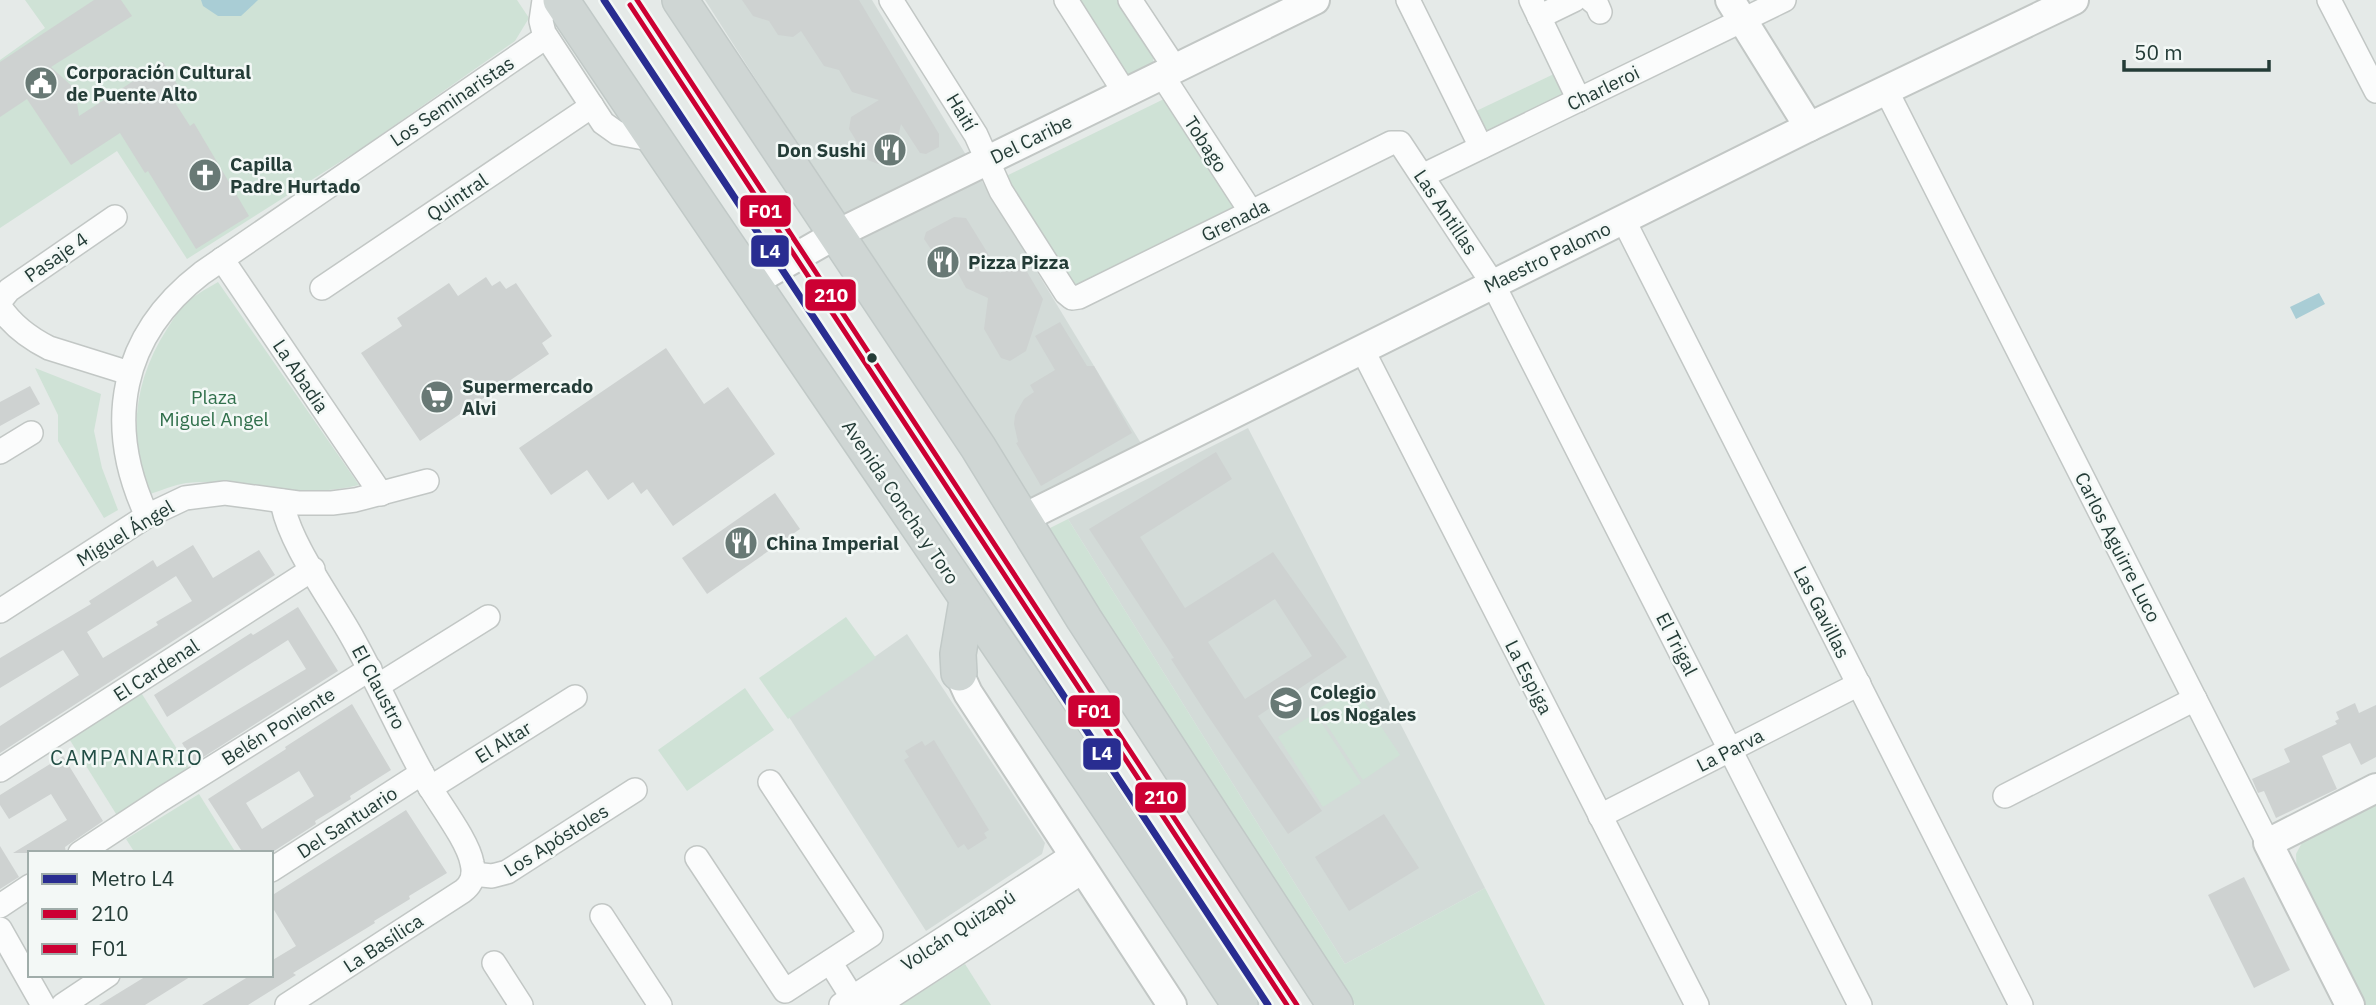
<svg xmlns="http://www.w3.org/2000/svg" width="2376" height="1005" viewBox="0 0 2376 1005" font-family="'IBM Plex Sans',sans-serif">
<rect width="100%" height="100%" fill="#e5eae8"/>
<g fill="#d3dbd8">
<polygon points="705,0 872,0 1142,445 1026,500"/>
<polygon points="1248,428 1485,888 1345,964 1068,519"/>
<polygon points="907,634 1045,843 1042,854 926,931 789,717"/>
</g>
<g fill="#cfe2d6">
<polygon points="25,0 517,0 529,18 515,41 362,148 187,259 117,151 0,228 0,60 45,28"/>
<polygon points="1074,0 1120,0 1154,54 1153,63 1128,75 1118,70"/>
<polygon points="1556,73 1569,99 1489,137 1472,113"/>
<polygon points="1164,99 1233,207 1074,286 1002,178"/>
<path d="M218 282 359 485C338 490 317 492 294 490 258 488 223 479 186 483 174 485 162 490 150 494 127 437 134 380 167 329 172 322 176 313 182 307 191 297 206 289 218 282Z"/>
<polygon points="35,368 101,394 94,431 102,468 118,510 104,518 58,441 58,415"/>
<polygon points="1068,519 1345,964 1485,888 1545,1005 1355,1005 1044,531"/>
<polygon points="846,617 876,658 788,719 759,678"/>
<polygon points="1354,686 1400,755 1363,780 1317,710"/>
<polygon points="745,688 774,730 687,791 658,750"/>
<polygon points="140,691 191,771 118,817 68,737"/>
<polygon points="1315,713 1361,783 1323,807 1278,737"/>
<polygon points="199,794 236,853 135,853 126,839"/>
<polygon points="2376,801 2376,1005 2361,1005 2297,877 2296,854 2305,837"/>
<polygon points="965,964 991,1005 901,1005"/>
</g>
<g fill="#a9cdd5">
<polygon points="201,0 258,0 241,16 218,16 203,6"/>
<polygon points="2319,293 2325,304 2296,319 2290,307"/>
</g>
<g fill="#ced2d1" fill-rule="evenodd">
<polygon points="94,0 121,0 132,16 51,67 75,89 79,116 163,62 182,92 172,98 190,126 194,123 249,216 196,249 148,171 145,173 120,133 71,165 27,99 0,117 0,62"/>
<polygon points="742,0 859,0 939,134 939,147 926,154 920,153 901,124 894,155 878,164 868,160 849,129 851,117 879,100 852,92 839,70 824,66 801,31 793,37 778,35 769,21 753,16"/>
<polygon points="954,217 966,218 1000,273 1020,260 1043,299 1026,351 1010,361 1001,358 984,329 988,298 966,288 954,266 940,263 924,239 926,232"/>
<polygon points="486,277 492,286 500,281 506,289 516,283 552,336 542,343 549,354 420,441 361,353 402,326 397,318 449,283 458,296"/>
<polygon points="1060,322 1087,366 1094,366 1132,433 1041,486 1016,443 1018,442 1014,424 1015,415 1024,399 1034,392 1030,385 1055,370 1035,336"/>
<polygon points="666,348 704,404 728,387 775,454 673,526 647,489 641,494 633,482 608,500 587,470 551,495 519,448"/>
<polygon points="30,386 40,404 0,426 0,402"/>
<path d="M1216 452 1232 479 1140 537 1185 608 1273 552 1347 657 1258 716 1322 811 1288 834 1206 713 1171 659 1174 658 1089 529ZM1275 599 1312 656 1245 699 1208 642Z"/>
<polygon points="775,493 800,529 707,594 682,558"/>
<path d="M193 545 213 578 259 550 275 575 0 753V726L79 675 63 650 0 688V658L91 604 89 601 153 560 157 567ZM176 576 192 601 156 622 158 625 103 658 87 632Z"/>
<polygon points="298,607 338,671 194,763 182,743 306,669 288,640 167,717 154,695 251,633 253,635"/>
<polygon points="2355,703 2359,713 2376,705 2376,757 2361,765 2350,743 2322,756 2337,789 2276,818 2264,791 2258,793 2252,779 2290,762 2284,749 2337,724 2335,721 2339,719 2336,712"/>
<path d="M352 704 391 770 350 796 351 799 315 821 316 824 271 853H243L208 799 286 749 285 747ZM299 771 314 796 262 829 246 803Z"/>
<polygon points="934,740 989,830 984,833 987,838 968,850 964,844 958,848 904,760 909,757 905,751 922,741 925,746"/>
<polygon points="63,756 103,821 65,847 66,853 13,853 67,820 51,794 9,819 0,805 0,795"/>
<polygon points="406,810 447,873 409,896 410,899 374,921 375,923 293,973 296,975 248,1005 202,1005 251,975 271,975 271,961 296,946 271,905 271,896"/>
<polygon points="1384,814 1419,868 1349,911 1315,857"/>
<polygon points="0,846 19,877 0,889"/>
<polygon points="2244,877 2290,970 2254,988 2208,895"/>
<polygon points="148,975 193,975 145,1005 99,1005"/>
</g>
<g fill="none" stroke-linecap="round" stroke-linejoin="round">
<defs>
<g id="minor">
<polyline points="544,0 541,21 544,33 603,123 617,133 655,140"/>
<polyline points="891,0 976,135 1001,191 1066,293 1072,298 1079,297 1391,143 1400,143 1493,284 1860,1005"/>
<polyline points="1066,0 1125,93"/>
<polyline points="1130,0 1175,68"/>
<polyline points="1408,0 1481,147"/>
<polyline points="1531,0 1579,100"/>
<polyline points="1591,0 1597,5 1600,12"/>
<polyline points="2329,0 2376,91"/>
<polyline points="1539,17 1574,0"/>
<polyline points="1162,75 1251,212"/>
<polyline points="1886,90 2268,843"/>
<polyline points="1422,176 1784,0"/>
<polyline points="1623,219 2021,1005"/>
<polyline points="222,259 381,494"/>
<polyline points="322,288 592,106"/>
<polyline points="0,301 9,290 115,217"/>
<path d="M0 307C12 325 29 338 49 348L129 373"/>
<polyline points="1362,349 1697,1005"/>
<polyline points="0,452 31,433"/>
<path d="M282 501C288 542 331 599 352 637 379 685 401 736 428 784 440 805 468 841 472 863 475 875 472 884 463 891L287 1005"/>
<path d="M147 516C104 424 120 336 202 273L546 37"/>
<polyline points="0,611 147,516 185,498 225,493 298,503 332,503 355,500 427,481"/>
<polyline points="379,685 488,617"/>
<polyline points="0,770 313,569"/>
<polyline points="430,788 575,697"/>
<polyline points="2005,796 2195,699"/>
<polyline points="1600,816 1859,684"/>
<polyline points="80,853 162,799 370,669"/>
<polyline points="697,858 785,991 871,935 770,782"/>
<polyline points="271,870 422,773"/>
<polyline points="473,874 492,876 507,872 635,790"/>
<polyline points="0,906 30,886"/>
<polyline points="602,916 660,1005"/>
<polyline points="0,929 43,1005"/>
<polyline points="830,962 857,1005"/>
<polyline points="494,963 521,1005"/>
<polyline points="63,1005 108,975"/>
<polyline points="841,1005 1074,854"/>
<polyline points="878,1005 1085,870"/>
</g>
<g id="tertiary">
<polyline points="1730,0 1809,127"/>
<polyline points="751,283 835,235 1315,0"/>
<polyline points="1022,519 1809,127 2074,0"/>
<polyline points="959,673 968,693 1172,1005"/>
<polyline points="2350,1005 2268,843 2376,788"/>
</g>
<g id="primary">
<path d="M561 0C786 336 1018 667 1240 1005"/>
<polyline points="680,0 978,447 1084,619 1335,1005"/>
<polyline points="959,673 958,654 967,601"/>
</g>
</defs>
<use href="#minor" stroke="#c2c7c5" stroke-width="26"/>
<use href="#tertiary" stroke="#c2c7c5" stroke-width="32"/>
<use href="#primary" stroke="#c1c9c7" stroke-width="38"/>
<use href="#minor" stroke="#fbfcfc" stroke-width="23"/>
<use href="#tertiary" stroke="#fbfcfc" stroke-width="28"/>
<use href="#primary" stroke="#cfd6d4" stroke-width="35"/>
<defs>
<polyline id="bus-1" points="637,0 1297,1005"/>
<polyline id="bus-2" points="630,5 1287,1005"/>
</defs>
<use href="#bus-1" stroke="#f3f8f6" stroke-width="10"/>
<use href="#bus-2" stroke="#f3f8f6" stroke-width="10"/>
<use href="#bus-1" stroke="#c03" stroke-width="5"/>
<use href="#bus-2" stroke="#c03" stroke-width="5"/>
<defs>
<polyline id="metro-1" points="604,0 1268,1005"/>
</defs>
<use href="#metro-1" stroke="#f3f8f6" stroke-width="12"/>
<use href="#metro-1" stroke="#292d91" stroke-width="7"/>
</g>
<defs>
<symbol id="civic-disc" viewBox="-11 -11 22 22"><circle r="9.5" fill="#687975" stroke="#f3f8f6"/><path d="M-.6-6.5H3V-4.5H.6V-3L4-1V1h2V6H-6V1h2V-1L-.6-3ZM-1.2 2.5V6h2.4V2.5Z" fill="#fff"/></symbol>
<symbol id="restaurant-disc" viewBox="-11 -11 22 22"><circle r="9.5" fill="#687975" stroke="#f3f8f6"/><path d="M-5-6h1v4h1v-4h1v4h1v-4h1v5L-1.5 .5V6h-2V.5L-5-1ZM5-6V6H3V1.5H1.5Q1.5-4 5-6Z" fill="#fff"/></symbol>
<symbol id="church-disc" viewBox="-11 -11 22 22"><circle r="9.5" fill="#687975" stroke="#f3f8f6"/><path d="M-1.2-6h2.4v3.5h3.3v2.4h-3.3V6h-2.4V-.1h-3.3v-2.4h3.3Z" fill="#fff"/></symbol>
<symbol id="supermarket-disc" viewBox="-11 -11 22 22"><circle r="9.5" fill="#687975" stroke="#f3f8f6"/><path d="M-6-5.5h2.5l.6 2H6L4.5 2H-2.5L-4.4-4H-6ZM-1.5 3.2a1.3 1.3 0 1 0 .1 0ZM3 3.2a1.3 1.3 0 1 0 .1 0Z" fill="#fff"/></symbol>
<symbol id="school-disc" viewBox="-11 -11 22 22"><circle r="9.5" fill="#687975" stroke="#f3f8f6"/><path d="M0-5L7-2L0 1L-7-2ZM-4 1L0 2.5L4 1V4Q0 6-4 4Z" fill="#fff"/></symbol>
</defs>
<g fill-rule="evenodd">
<use href="#civic-disc" x="22" y="64" width="38" height="38"/>
<use href="#restaurant-disc" x="871" y="131" width="38" height="38"/>
<use href="#church-disc" x="186" y="156" width="38" height="38"/>
<use href="#restaurant-disc" x="924" y="243" width="38" height="38"/>
<use href="#supermarket-disc" x="418" y="378" width="38" height="38"/>
<use href="#restaurant-disc" x="722" y="524" width="38" height="38"/>
<use href="#school-disc" x="1267" y="684" width="38" height="38"/>
</g>
<circle fill="#243c37" stroke="#f3f8f6" stroke-width="2.5" cx="872" cy="358" r="6"/>
<g text-anchor="middle" stroke-width="5" stroke-linejoin="round" paint-order="stroke">
<g font-size="19" font-weight="bold" fill="#243c37" stroke="#f3f8f6" text-anchor="start">
<text x="66" y="79">Corporación Cultural<tspan x="66" dy="22">de Puente Alto</tspan></text>
<text x="866" y="157" text-anchor="end">Don Sushi</text>
<text x="230" y="171">Capilla<tspan x="230" dy="22">Padre Hurtado</tspan></text>
<text x="968" y="269">Pizza Pizza</text>
<text x="462" y="393">Supermercado<tspan x="462" dy="22">Alvi</tspan></text>
<text x="766" y="550">China Imperial</text>
<text x="1310" y="699">Colegio<tspan x="1310" dy="22">Los Nogales</tspan></text>
</g>
<g font-size="19" fill="#243c37" stroke="#f3f8f6">
<text transform="translate(1603 88) rotate(-26)" y="7">Charleroi</text>
<text transform="translate(452 101) rotate(-34)" y="7">Los Seminaristas</text>
<text transform="translate(962 112) rotate(59)" y="7">Haití</text>
<text transform="translate(1031 139) rotate(-26)" y="7">Del Caribe</text>
<text transform="translate(1206 144) rotate(57)" y="7">Tobago</text>
<text transform="translate(457 197) rotate(-34)" y="7">Quintral</text>
<text transform="translate(1446 212) rotate(56)" y="7">Las Antillas</text>
<text transform="translate(1235 220) rotate(-26)" y="7">Grenada</text>
<text transform="translate(56 257) rotate(-35)" y="7">Pasaje 4</text>
<text transform="translate(1547 257) rotate(-26)" y="7">Maestro Palomo</text>
<text transform="translate(301 376) rotate(56)" y="7">La Abadia</text>
<text transform="translate(901 502) rotate(56)" y="7">Avenida Concha y Toro</text>
<text transform="translate(125 533) rotate(-31)" y="7">Miguel Ángel</text>
<text transform="translate(2118 547) rotate(63)" y="7">Carlos Aguirre Luco</text>
<text transform="translate(1822 612) rotate(63)" y="7">Las Gavillas</text>
<text transform="translate(1677 644) rotate(63)" y="7">El Trigal</text>
<text transform="translate(156 670) rotate(-33)" y="7">El Cardenal</text>
<text transform="translate(1529 677) rotate(63)" y="7">La Espiga</text>
<text transform="translate(379 687) rotate(62)" y="7">El Claustro</text>
<text transform="translate(278 726) rotate(-32)" y="7">Belén Poniente</text>
<text transform="translate(503 742) rotate(-32)" y="7">El Altar</text>
<text transform="translate(1730 750) rotate(-27)" y="7">La Parva</text>
<text transform="translate(347 822) rotate(-33)" y="7">Del Santuario</text>
<text transform="translate(556 840) rotate(-32)" y="7">Los Apóstoles</text>
<text transform="translate(958 930) rotate(-33)" y="7">Volcán Quizapú</text>
<text transform="translate(383 943) rotate(-33)" y="7">La Basílica</text>
</g>
<g font-size="19" fill="#31704c" stroke="#f3f8f6">
<text x="214" y="404">Plaza<tspan x="214" dy="22">Miguel Angel</tspan></text>
</g>
<g font-size="21" letter-spacing="2" fill="#214d44" stroke="#f3f8f6">
<text x="127" y="765">CAMPANARIO</text>
</g>
</g>
<g stroke="#f3f8f6" stroke-width="2.5">
<rect x="739" y="194" width="53" height="34" rx="7" fill="#c03"/>
<rect x="750" y="234" width="40" height="34" rx="7" fill="#292d91"/>
<rect x="804" y="278" width="53" height="34" rx="7" fill="#c03"/>
<rect x="1067" y="694" width="54" height="34" rx="7" fill="#c03"/>
<rect x="1082" y="737" width="40" height="34" rx="7" fill="#292d91"/>
<rect x="1134" y="781" width="53" height="33" rx="7" fill="#c03"/>
</g>
<g font-size="19" text-anchor="middle" font-weight="bold" fill="#fff">
<text x="765" y="218">F01</text>
<text x="770" y="258">L4</text>
<text x="831" y="302">210</text>
<text x="1094" y="718">F01</text>
<text x="1102" y="760">L4</text>
<text x="1161" y="804">210</text>
</g>
<rect x="28" y="851" width="245" height="126" fill="#f3f8f6" stroke="#a0adaa" stroke-width="2"/>
<rect x="42" y="874" width="35" height="10" fill="#292d91" stroke="#a0adaa" stroke-width="2"/>
<text x="91" y="886" font-size="21" fill="#243c37">Metro L4</text>
<rect x="42" y="909" width="35" height="10" fill="#cc0033" stroke="#a0adaa" stroke-width="2"/>
<text x="91" y="921" font-size="21" fill="#243c37">210</text>
<rect x="42" y="944" width="35" height="10" fill="#cc0033" stroke="#a0adaa" stroke-width="2"/>
<text x="91" y="956" font-size="21" fill="#243c37">F01</text>
<path d="M2124 60v10h145v-10" fill="none" stroke="#243c37" stroke-width="3.5"/>
<text x="2134" y="60" font-size="21" fill="#243c37" stroke="#f3f8f6" stroke-width="5" paint-order="stroke">50 m</text>
</svg>
